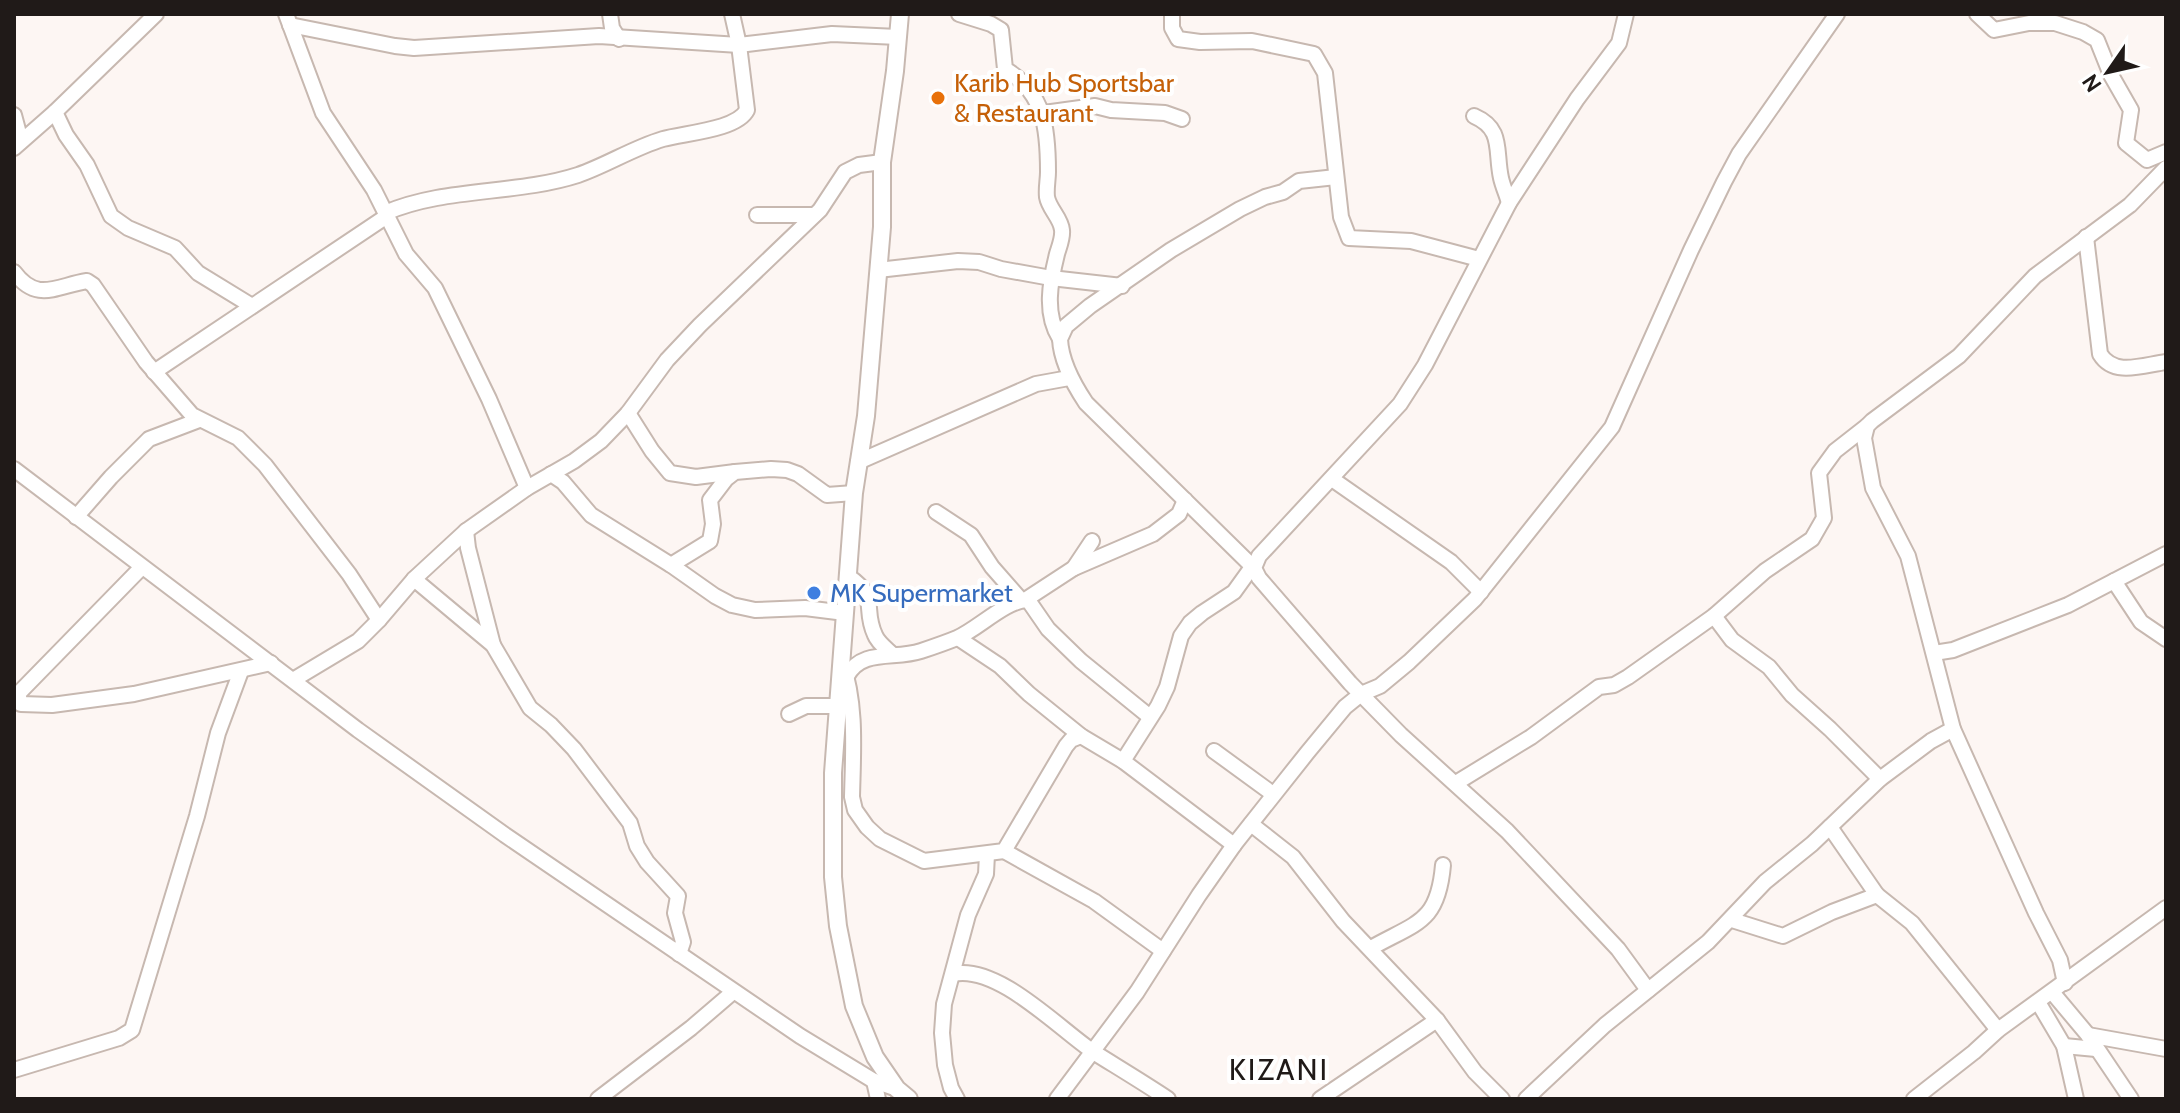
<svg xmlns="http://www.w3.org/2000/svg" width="2180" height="1113" viewBox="0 0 2180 1113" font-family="Cabin,sans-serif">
<rect width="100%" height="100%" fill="#fdf6f3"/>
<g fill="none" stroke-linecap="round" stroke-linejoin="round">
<defs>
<g id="minor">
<polyline points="286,14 323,113 374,190 406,254 435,288 489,399 527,488"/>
<polyline points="610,14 612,28 619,39"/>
<path d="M959 14 991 24 1001 30 1005 69C1045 93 1048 129 1048 172 1048 180 1046 188 1047 197 1049 209 1061 218 1062 230 1063 238 1059 247 1057 254 1050 282 1044 314 1060 339"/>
<polyline points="1172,14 1172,28 1178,39 1200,42 1252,41 1314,54 1325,73 1341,217 1349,238 1411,241 1479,259"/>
<polyline points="1626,14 1619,43 1577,99 1509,203 1425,365 1400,404 1259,556 1254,568 1259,578 1350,683 1401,735 1507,831 1618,949 1648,990"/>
<polyline points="1977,14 1994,30 2029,23 2055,23 2083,32 2097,40 2111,75 2131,110 2126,143 2147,160 2166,152"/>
<polyline points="290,25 395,46 414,48 599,36 739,45 832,34 898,37"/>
<polyline points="55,112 66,135 87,165 111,216 128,228 175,248 198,273 252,306"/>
<polyline points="1044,113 1095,106 1111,110 1165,113 1182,119"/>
<polyline points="14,115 21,141"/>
<path d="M1474 116C1504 129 1495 151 1501 178 1503 187 1507 195 1509 203"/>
<polyline points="14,148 55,112 156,14"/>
<path d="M385 213C445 187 516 195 578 175 607 165 633 148 663 139 684 133 737 130 747 110L739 45 732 14"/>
<polyline points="757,215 814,215"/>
<path d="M2086 237 2100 354C2114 377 2143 365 2166 362"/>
<polyline points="878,270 958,261 979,262 1001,269 1051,278 1122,286"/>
<path d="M14 272C37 303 56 286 87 281L93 285 146 362 192 415 238 438 265 465 349 574 379 620"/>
<polyline points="154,372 387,216"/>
<polyline points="628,413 652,451 670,473 696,477 735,472"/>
<polyline points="858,462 1036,384 1069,378"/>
<polyline points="14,469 358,730 505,835 800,1036 874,1081 897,1089"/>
<polyline points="551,474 563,482 591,515 671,565 715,596 732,605 755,610 805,608 845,613"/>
<polyline points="1332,479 1451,562 1481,592"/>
<polyline points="936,512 971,535 992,567 1021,600"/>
<polyline points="76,517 111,477 149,439 199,420"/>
<polyline points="466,531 468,548 493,645"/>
<polyline points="671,565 710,541 713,524 710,500 726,479 735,472 771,469 787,470 798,474 827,495 854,493"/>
<polyline points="1074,568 1153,534 1179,514 1185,500"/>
<path d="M1254 568 1086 403C1074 385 1061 361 1060 339L1066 326 1090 306 1171 250 1240 209 1265 197 1283 192 1299 181 1336 177"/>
<path d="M848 576C880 598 862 607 875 635 878 643 887 649 893 655"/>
<polyline points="414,579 493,645 530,708 551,725 574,749 630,823 637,846 647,862 678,896 675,913 683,942 679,954"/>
<polyline points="2114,581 2141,622 2166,639"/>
<polyline points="1025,600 1074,568 1092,541"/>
<polyline points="1714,616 1732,640 1769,667 1792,695 1830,729 1880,779"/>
<polyline points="958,638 1000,666 1029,694 1081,736 1123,761 1234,845"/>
<polyline points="1934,653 1953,650 2068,605 2166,554"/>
<path d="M842 662C857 705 853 752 852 797L855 810 867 827 880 839 924 861 1004 851 1066 746 1071 740 1081 736"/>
<path d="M847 676C862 648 895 660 921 651 933 647 945 643 957 638 978 629 1006 600 1028 600L1048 629 1081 661 1150 717"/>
<polyline points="293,680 358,641 379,620 414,579 466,531 527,488 574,461 601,441 628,413 667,360 700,325 820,210 845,172 859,165 882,162"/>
<polyline points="18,694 21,704 52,705 134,694 271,663"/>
<polyline points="14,698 141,568"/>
<polyline points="789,714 806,706 838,706"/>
<polyline points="1214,751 1273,794"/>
<polyline points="1123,761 1158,706 1167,687 1181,636 1190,623 1202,613 1234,592 1252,567"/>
<polyline points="1456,783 1531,737 1599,687 1614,685 1628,677 1714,616 1765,571 1812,539 1824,518 1819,473 1835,451 1867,426"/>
<polyline points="1251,824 1293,857 1343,921 1437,1020 1475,1072 1502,1099"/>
<polyline points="1830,827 1877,895 1912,923 1998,1030"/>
<polyline points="1004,851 1094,901 1163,951"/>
<polyline points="1732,920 1783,936 1832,912 1877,895"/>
<path d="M1371 948C1417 922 1438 923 1443 865"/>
<path d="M953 974C998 964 1059 1029 1095 1053 1119 1068 1144 1083 1168 1099"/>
<polyline points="2065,983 2060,960 2036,913 1953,729 1908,556 1873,488 1864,438 1867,426 1872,421 1959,356 2035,276 2130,205 2166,168"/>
<polyline points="2052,992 2088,1035 2131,1099"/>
<polyline points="2038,1002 2064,1046 2076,1099"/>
<polyline points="2088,1035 2166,1049"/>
<polyline points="2064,1046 2096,1049"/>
<polyline points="14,1070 119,1038 132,1030 197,816 218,733 241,671"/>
<polyline points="874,1081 878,1099"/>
<polyline points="598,1099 691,1028 733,992"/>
<polyline points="957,1099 951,1088 945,1065 942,1033 944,1004 968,915 986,874 987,854"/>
<polyline points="1057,1099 1137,992 1199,895 1234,845 1307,753 1345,707 1361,694 1380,686 1409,662 1475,599 1612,427 1691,250 1724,182 1739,154 1837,14"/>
<polyline points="1320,1099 1437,1020"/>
<polyline points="1526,1099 1605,1025 1708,942 1765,882 1812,844 1880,779 1931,741 1953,729"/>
<polyline points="1914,1099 1974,1052 1998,1030 2166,908"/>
</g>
<polyline id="major" points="900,14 895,71 882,162 882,227 866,416 854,493 833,773 833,877 838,926 854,1006 875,1057 897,1089 909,1099"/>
</defs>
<use href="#minor" stroke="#c7b8b0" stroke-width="18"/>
<use href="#major" stroke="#c7b8b0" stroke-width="20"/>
<use href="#minor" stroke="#fff" stroke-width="14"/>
<use href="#major" stroke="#fff" stroke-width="16"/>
</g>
<circle fill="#e8710a" stroke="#fff" stroke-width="3" cx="938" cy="98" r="8"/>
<circle fill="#3f7fe0" stroke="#fff" stroke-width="3" cx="814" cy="593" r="8"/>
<g text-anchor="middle" stroke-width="8" stroke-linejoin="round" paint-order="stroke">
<g font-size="26" fill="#c56008" stroke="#fff" text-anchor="start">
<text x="954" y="92">Karib Hub Sportsbar<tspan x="954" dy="30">&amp; Restaurant</tspan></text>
</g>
<g font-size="26" fill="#366cbe" stroke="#fff" text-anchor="start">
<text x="830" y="602">MK Supermarket</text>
</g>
<g font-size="30" letter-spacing="2" fill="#201a18" stroke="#fff">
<text x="1279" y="1080">KIZANI</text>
</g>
</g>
<rect width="2180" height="1113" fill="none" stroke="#201a18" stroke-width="32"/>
<g transform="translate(2108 72) rotate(236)" stroke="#ffffff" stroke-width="6" paint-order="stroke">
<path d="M0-6L14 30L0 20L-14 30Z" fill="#201a18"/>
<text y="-12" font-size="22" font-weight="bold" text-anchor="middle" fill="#201a18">N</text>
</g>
</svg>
